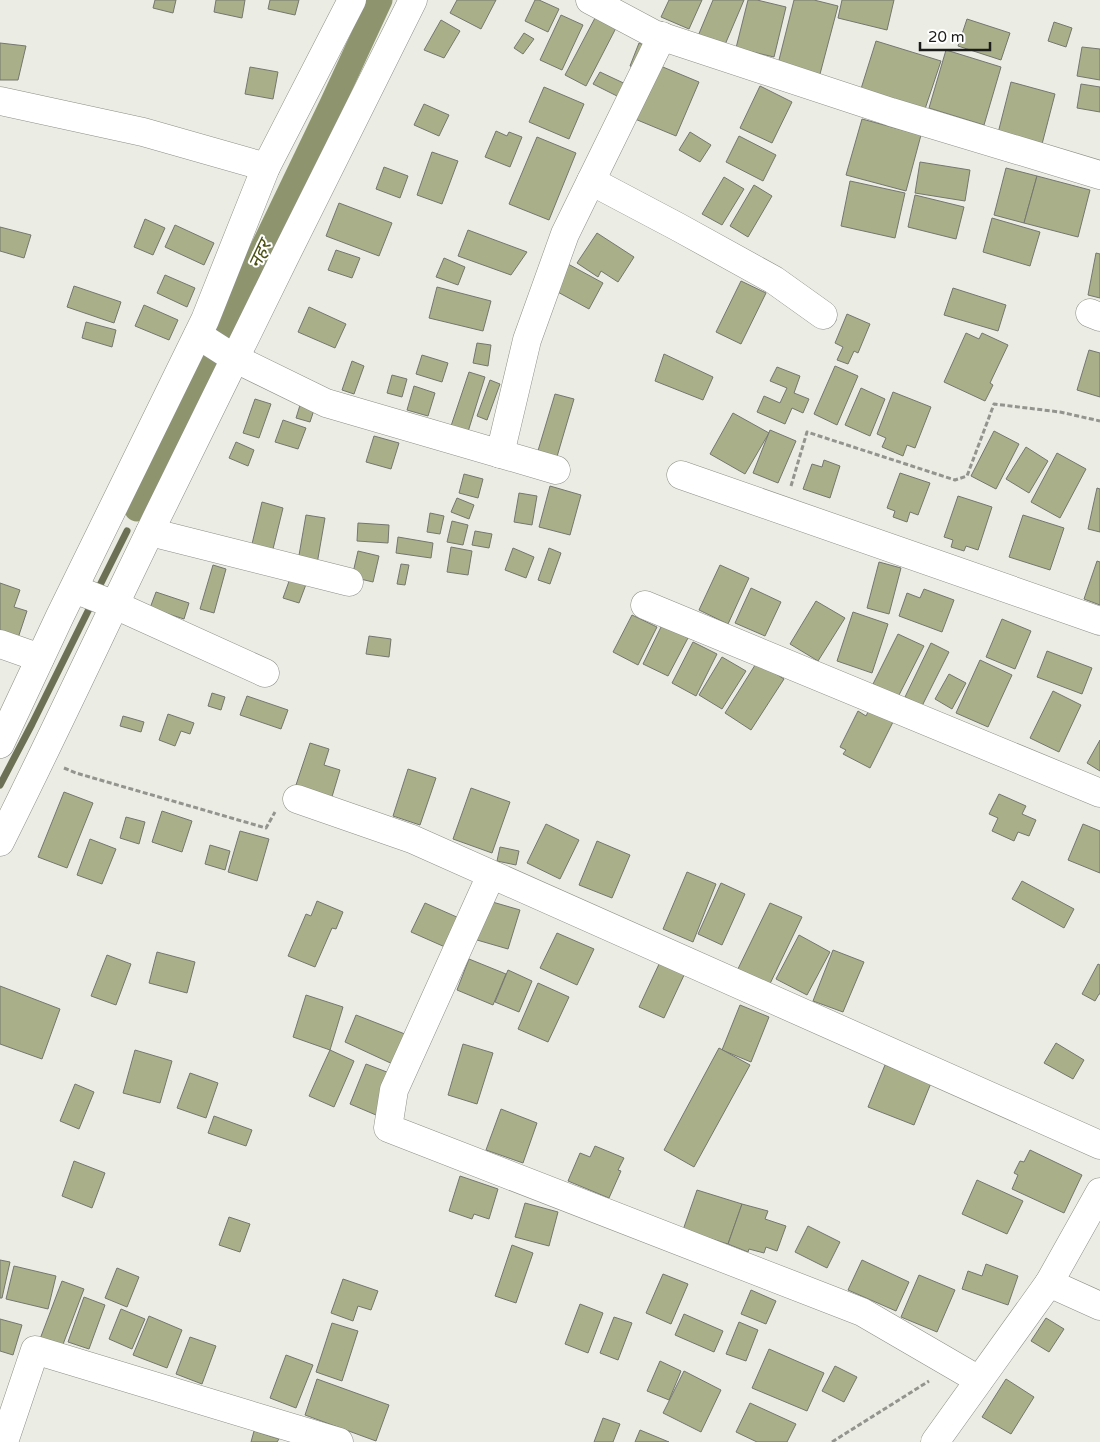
<svg xmlns="http://www.w3.org/2000/svg" width="1100" height="1442" viewBox="0 0 1100 1442" font-family="'Varela Round','Noto Sans Devanagari',sans-serif">
<rect width="100%" height="100%" fill="#ebece4"/>
<g fill="none" stroke-linecap="round" stroke-linejoin="round">
<g stroke="#6c7155" stroke-width="7">
<polyline points="97,591 127,531"/>
<polyline points="0,785 32,724 93,601"/>
</g>
<polyline stroke="#8e956e" stroke-width="25" points="137,509 332,104 380,0"/>
</g>
<g fill="#a9b089" stroke="#75766f">
<polygon points="155,0 176,0 173,13 153,8"/>
<polygon points="216,0 245,0 242,18 214,12"/>
<polygon points="270,0 299,0 295,15 268,9"/>
<polygon points="457,0 496,0 481,29 450,13"/>
<polygon points="535,0 539,0 559,9 548,32 525,21"/>
<polygon points="669,0 702,0 689,29 661,17"/>
<polygon points="713,0 744,0 724,47 698,36"/>
<polygon points="748,0 757,0 786,7 774,57 736,48"/>
<polygon points="794,0 814,0 838,6 820,74 778,64"/>
<polygon points="842,0 894,0 887,30 838,18"/>
<polygon points="561,15 583,25 562,70 540,60"/>
<polygon points="595,18 616,28 586,86 565,75"/>
<polygon points="967,19 1010,33 1001,60 958,46"/>
<polygon points="441,20 460,31 444,58 424,50"/>
<polygon points="1054,22 1072,28 1066,47 1048,41"/>
<polygon points="524,33 534,39 523,54 514,48"/>
<polygon points="876,41 941,61 924,112 860,92"/>
<polygon points="0,43 26,46 18,80 0,80"/>
<polygon points="639,43 653,49 643,71 630,66"/>
<polygon points="1082,47 1100,49 1100,80 1077,76"/>
<polygon points="946,50 1001,67 984,125 929,108"/>
<polygon points="658,65 699,82 676,136 635,119"/>
<polygon points="250,67 278,72 273,99 245,94"/>
<polygon points="600,72 632,87 625,100 593,84"/>
<polygon points="1011,82 1055,94 1041,148 997,137"/>
<polygon points="1081,84 1100,87 1100,112 1077,108"/>
<polygon points="760,86 792,102 772,143 740,128"/>
<polygon points="544,87 584,104 569,139 529,122"/>
<polygon points="424,104 449,115 439,136 414,125"/>
<polygon points="862,119 921,135 906,191 846,175"/>
<polygon points="496,131 507,136 509,132 522,137 510,167 485,157"/>
<polygon points="690,132 711,145 700,162 679,150"/>
<polygon points="739,136 776,155 763,181 726,162"/>
<polygon points="537,137 576,153 549,220 509,204"/>
<polygon points="432,152 458,161 442,204 417,195"/>
<polygon points="920,162 970,170 965,201 915,193"/>
<polygon points="384,167 408,176 400,198 376,189"/>
<polygon points="1006,168 1037,176 1024,223 994,215"/>
<polygon points="1037,176 1090,190 1078,237 1024,223"/>
<polygon points="724,177 744,189 722,225 702,214"/>
<polygon points="850,181 905,193 895,238 841,226"/>
<polygon points="754,185 772,196 748,237 730,226"/>
<polygon points="915,195 964,207 956,239 908,227"/>
<polygon points="339,203 392,223 379,256 326,236"/>
<polygon points="992,218 1040,232 1030,266 983,252"/>
<polygon points="145,219 165,228 153,255 134,247"/>
<polygon points="175,225 214,243 204,265 165,247"/>
<polygon points="0,227 31,235 24,258 0,251"/>
<polygon points="468,230 527,252 511,275 458,256"/>
<polygon points="597,233 634,257 618,282 601,271 598,277 577,263"/>
<polygon points="336,250 360,258 352,278 328,270"/>
<polygon points="1096,253 1100,254 1100,298 1088,295"/>
<polygon points="444,258 465,267 458,285 436,277"/>
<polygon points="568,264 603,283 589,309 554,290"/>
<polygon points="165,275 195,288 187,307 157,293"/>
<polygon points="741,281 766,293 741,344 716,332"/>
<polygon points="74,286 121,302 114,323 67,307"/>
<polygon points="437,287 491,301 483,331 429,318"/>
<polygon points="953,288 1006,305 998,331 944,315"/>
<polygon points="144,305 178,320 169,340 135,326"/>
<polygon points="309,307 346,324 335,348 298,332"/>
<polygon points="847,314 870,324 858,353 854,351 848,364 837,360 843,347 835,343"/>
<polygon points="86,322 116,330 112,347 82,338"/>
<polygon points="966,333 979,339 982,333 1008,345 990,383 993,385 985,401 944,382"/>
<polygon points="477,343 491,345 488,366 473,363"/>
<polygon points="1089,350 1100,353 1100,397 1077,390"/>
<polygon points="664,354 713,377 703,400 655,381"/>
<polygon points="422,355 448,363 442,382 416,374"/>
<polygon points="352,361 364,366 354,394 342,390"/>
<polygon points="835,366 858,376 837,425 814,414"/>
<polygon points="777,367 800,376 794,393 809,399 803,413 792,408 785,424 757,412 764,396 780,403 787,388 770,381"/>
<polygon points="469,372 485,377 467,435 450,429"/>
<polygon points="392,375 407,379 402,397 387,393"/>
<polygon points="490,380 500,384 487,420 477,416"/>
<polygon points="414,386 435,393 428,416 407,410"/>
<polygon points="861,388 885,399 870,436 845,425"/>
<polygon points="893,392 931,407 915,448 907,445 903,456 882,447 886,438 877,434"/>
<polygon points="555,394 574,399 556,460 537,454"/>
<polygon points="255,399 271,404 259,438 243,433"/>
<polygon points="301,402 315,407 310,422 296,418"/>
<polygon points="733,413 769,433 745,474 710,454"/>
<polygon points="283,420 306,428 298,449 275,442"/>
<polygon points="770,430 796,441 778,483 753,473"/>
<polygon points="994,431 1019,444 996,489 971,476"/>
<polygon points="374,436 399,443 391,469 366,462"/>
<polygon points="236,442 254,450 248,466 229,458"/>
<polygon points="1026,447 1048,461 1029,493 1006,479"/>
<polygon points="1057,453 1086,469 1060,518 1031,502"/>
<polygon points="824,460 840,466 830,498 803,489 812,464 822,467"/>
<polygon points="900,473 930,483 918,515 910,512 907,522 893,517 895,511 887,508"/>
<polygon points="464,474 483,479 478,498 459,493"/>
<polygon points="550,486 581,495 570,535 539,527"/>
<polygon points="1097,488 1100,489 1100,532 1088,529"/>
<polygon points="519,493 537,496 532,525 514,522"/>
<polygon points="958,496 992,507 978,550 966,546 964,551 951,547 953,540 944,537"/>
<polygon points="457,498 474,505 469,519 451,512"/>
<polygon points="262,502 283,508 273,549 252,544"/>
<polygon points="430,513 444,516 440,534 427,532"/>
<polygon points="306,515 325,518 317,564 298,561"/>
<polygon points="1023,515 1064,528 1050,570 1009,557"/>
<polygon points="452,521 468,525 463,545 447,542"/>
<polygon points="358,523 389,525 388,543 357,541"/>
<polygon points="475,531 492,534 489,548 472,545"/>
<polygon points="398,537 433,543 431,558 396,553"/>
<polygon points="451,547 472,551 468,575 447,572"/>
<polygon points="513,548 534,557 526,578 505,570"/>
<polygon points="549,548 561,553 550,584 538,580"/>
<polygon points="358,551 379,556 373,582 352,577"/>
<polygon points="1097,561 1100,562 1100,605 1084,599"/>
<polygon points="879,562 901,568 889,614 867,608"/>
<polygon points="401,564 409,565 405,585 397,584"/>
<polygon points="213,565 226,569 214,613 200,609"/>
<polygon points="720,565 749,578 728,624 699,610"/>
<polygon points="292,573 308,579 299,603 283,598"/>
<polygon points="0,583 20,590 14,607 27,611 18,638 0,631"/>
<polygon points="751,588 781,602 765,636 735,623"/>
<polygon points="924,589 954,600 942,632 899,616 907,593 920,598"/>
<polygon points="156,592 189,603 184,619 150,608"/>
<polygon points="816,601 845,618 818,661 790,644"/>
<polygon points="853,612 888,624 872,673 837,661"/>
<polygon points="632,615 657,627 638,665 613,652"/>
<polygon points="1002,619 1031,631 1015,669 986,657"/>
<polygon points="662,625 688,638 668,676 643,664"/>
<polygon points="898,634 924,646 898,697 873,684"/>
<polygon points="369,636 391,639 389,657 366,654"/>
<polygon points="693,642 717,654 696,696 672,683"/>
<polygon points="931,643 949,652 922,706 905,697"/>
<polygon points="1047,651 1092,668 1082,694 1037,677"/>
<polygon points="722,657 746,671 722,709 699,695"/>
<polygon points="980,660 1012,675 988,727 956,713"/>
<polygon points="757,662 784,679 751,730 725,713"/>
<polygon points="949,674 966,683 952,709 935,699"/>
<polygon points="1053,691 1081,705 1059,752 1030,738"/>
<polygon points="212,693 225,697 221,710 208,706"/>
<polygon points="247,696 288,710 281,729 240,715"/>
<polygon points="870,708 894,720 870,768 843,754 846,750 840,747 858,711 866,716"/>
<polygon points="168,714 194,723 190,734 181,731 175,746 159,740"/>
<polygon points="123,716 144,722 141,732 120,726"/>
<polygon points="1100,740 1100,771 1087,763"/>
<polygon points="310,743 329,749 324,765 340,770 331,800 295,788"/>
<polygon points="408,769 436,778 420,825 393,816"/>
<polygon points="471,788 510,802 492,853 453,839"/>
<polygon points="64,792 93,803 67,868 38,857"/>
<polygon points="999,794 1026,806 1022,814 1036,820 1029,836 1018,832 1014,841 992,831 998,818 989,814"/>
<polygon points="162,811 192,821 182,852 152,842"/>
<polygon points="126,817 145,822 139,844 120,838"/>
<polygon points="546,824 579,840 560,879 527,863"/>
<polygon points="1083,824 1100,831 1100,873 1068,860"/>
<polygon points="240,831 269,839 257,881 228,872"/>
<polygon points="90,839 116,849 102,884 77,875"/>
<polygon points="597,841 630,855 612,898 579,885"/>
<polygon points="210,845 230,851 225,870 205,864"/>
<polygon points="500,847 519,851 516,865 497,861"/>
<polygon points="687,872 716,884 693,942 663,929"/>
<polygon points="1022,881 1074,909 1064,928 1012,899"/>
<polygon points="721,883 745,894 722,945 698,934"/>
<polygon points="317,901 343,912 336,929 332,928 315,967 288,956 306,914 311,916"/>
<polygon points="489,901 520,910 508,949 477,940"/>
<polygon points="425,903 459,918 445,947 411,932"/>
<polygon points="770,903 802,917 767,990 735,975"/>
<polygon points="557,933 594,949 577,985 540,968"/>
<polygon points="799,935 830,952 807,995 776,979"/>
<polygon points="833,950 864,962 843,1012 813,1001"/>
<polygon points="157,952 195,962 187,993 149,983"/>
<polygon points="107,955 131,964 116,1005 91,996"/>
<polygon points="469,959 506,974 493,1005 457,990"/>
<polygon points="660,962 685,973 664,1018 639,1007"/>
<polygon points="1098,964 1100,965 1100,994 1099,994 1095,1001 1082,994"/>
<polygon points="508,970 532,981 519,1012 495,1002"/>
<polygon points="538,983 569,997 548,1042 518,1029"/>
<polygon points="0,986 60,1009 42,1059 0,1044"/>
<polygon points="306,995 343,1007 330,1050 293,1037"/>
<polygon points="740,1005 769,1017 751,1062 722,1050"/>
<polygon points="356,1015 410,1036 397,1066 345,1042"/>
<polygon points="1056,1043 1084,1060 1073,1079 1044,1063"/>
<polygon points="463,1044 493,1053 477,1104 448,1095"/>
<polygon points="719,1048 750,1065 694,1167 664,1150"/>
<polygon points="135,1050 172,1061 160,1103 123,1093"/>
<polygon points="330,1050 354,1061 334,1107 309,1096"/>
<polygon points="366,1064 392,1074 376,1115 350,1104"/>
<polygon points="885,1065 931,1083 914,1125 868,1107"/>
<polygon points="190,1073 218,1083 206,1118 177,1108"/>
<polygon points="75,1084 94,1092 79,1129 60,1121"/>
<polygon points="501,1109 537,1123 523,1163 486,1150"/>
<polygon points="214,1116 252,1130 246,1146 208,1133"/>
<polygon points="595,1146 624,1158 618,1170 621,1171 609,1198 568,1181 580,1153 590,1157"/>
<polygon points="1030,1150 1082,1175 1064,1213 1012,1189 1018,1175 1014,1173 1020,1161 1024,1162"/>
<polygon points="74,1161 105,1173 92,1208 62,1196"/>
<polygon points="460,1176 498,1189 489,1219 474,1214 472,1219 449,1211"/>
<polygon points="977,1180 1023,1201 1007,1234 962,1214"/>
<polygon points="697,1190 742,1204 728,1244 683,1230"/>
<polygon points="525,1203 558,1212 549,1246 515,1237"/>
<polygon points="742,1204 768,1211 765,1219 786,1226 777,1251 766,1247 764,1253 749,1249 748,1252 728,1244"/>
<polygon points="229,1217 250,1224 240,1252 219,1245"/>
<polygon points="808,1226 840,1242 827,1268 795,1252"/>
<polygon points="512,1245 533,1253 516,1303 495,1296"/>
<polygon points="0,1260 10,1262 2,1298 0,1298"/>
<polygon points="862,1260 909,1282 896,1311 848,1290"/>
<polygon points="986,1264 1018,1276 1008,1305 962,1289 968,1271 982,1276"/>
<polygon points="14,1266 56,1276 48,1309 6,1299"/>
<polygon points="117,1268 139,1277 127,1307 105,1298"/>
<polygon points="663,1274 688,1284 671,1324 646,1313"/>
<polygon points="919,1275 955,1290 937,1332 901,1317"/>
<polygon points="343,1279 378,1291 371,1310 358,1306 353,1321 331,1313"/>
<polygon points="62,1281 84,1289 62,1347 40,1339"/>
<polygon points="751,1290 776,1301 766,1324 741,1314"/>
<polygon points="84,1297 105,1305 89,1349 68,1342"/>
<polygon points="580,1304 603,1313 588,1353 565,1344"/>
<polygon points="121,1309 145,1319 132,1349 109,1339"/>
<polygon points="684,1314 723,1331 714,1352 675,1335"/>
<polygon points="149,1316 182,1330 167,1368 133,1355"/>
<polygon points="614,1317 632,1323 618,1360 600,1353"/>
<polygon points="1046,1318 1064,1329 1049,1352 1031,1341"/>
<polygon points="0,1319 22,1325 13,1355 0,1351"/>
<polygon points="739,1322 758,1330 746,1361 726,1354"/>
<polygon points="332,1323 358,1331 342,1381 316,1372"/>
<polygon points="190,1337 216,1346 202,1384 176,1374"/>
<polygon points="769,1349 824,1373 807,1411 752,1388"/>
<polygon points="286,1355 313,1365 296,1408 270,1398"/>
<polygon points="660,1361 681,1371 669,1400 647,1391"/>
<polygon points="835,1366 857,1377 844,1402 822,1391"/>
<polygon points="684,1371 721,1390 701,1432 663,1413"/>
<polygon points="317,1379 389,1405 376,1441 305,1415"/>
<polygon points="1006,1379 1034,1397 1011,1434 982,1417"/>
<polygon points="750,1403 796,1424 787,1442 757,1442 736,1432"/>
<polygon points="603,1418 620,1424 613,1442 594,1442"/>
<polygon points="640,1430 669,1442 635,1442"/>
<polygon points="254,1431 279,1439 277,1442 251,1442"/>
</g>
<g fill="none" stroke-linecap="round" stroke-linejoin="round">
<defs>
<g id="minor">
<polyline points="590,0 654,34 891,112 1100,175"/>
<polyline points="0,101 143,132 266,167"/>
<polyline points="591,181 678,227 774,280 823,315"/>
<polyline points="1090,313 1100,317"/>
<polyline points="198,335 234,358 326,403 556,470"/>
<polyline points="500,454 527,340 565,234 662,36"/>
<polyline points="681,475 1100,621"/>
<polyline points="150,532 349,582"/>
<polyline points="74,589 115,605 265,673"/>
<polyline points="645,605 1100,793"/>
<polyline points="0,644 40,658"/>
<polyline points="0,744 60,616 205,320 266,167 352,0"/>
<polyline points="297,799 412,839 1100,1145"/>
<path d="M0 842C54 734 105 624 158 515 242 343 327 171 413 0"/>
<polyline points="491,875 394,1090 388,1128 862,1312 979,1380"/>
<polyline points="1049,1283 1100,1306"/>
<polyline points="4,1442 35,1350 339,1442"/>
<polyline points="935,1442 1049,1283 1100,1192"/>
</g>
</defs>
<use href="#minor" stroke="#8c8e86" stroke-width="29"/>
<g stroke="#93948e" stroke-width="3" stroke-dasharray="5 2.5" stroke-linecap="butt">
<polyline points="791,486 807,432 955,480 967,476 994,404 1060,412 1100,421"/>
<polyline points="64,768 76,773 266,828 275,812"/>
<polyline points="832,1442 929,1381"/>
</g>
<use href="#minor" stroke="#fff" stroke-width="28"/>
</g>
<g text-anchor="middle" stroke-width="4" stroke-linejoin="round" paint-order="stroke">
<g font-size="19" font-style="italic" fill="#495010" stroke="#fff">
<text transform="translate(259 254) rotate(-65)" y="7">नहर</text>
</g>
</g>
<path d="M920 42v8h70v-8" fill="none" stroke="#1c1d1a" stroke-width="2.5"/>
<text x="928" y="42" font-size="15" fill="#1c1d1a" stroke="#ffffff" stroke-width="4" paint-order="stroke">20 m</text>
</svg>
